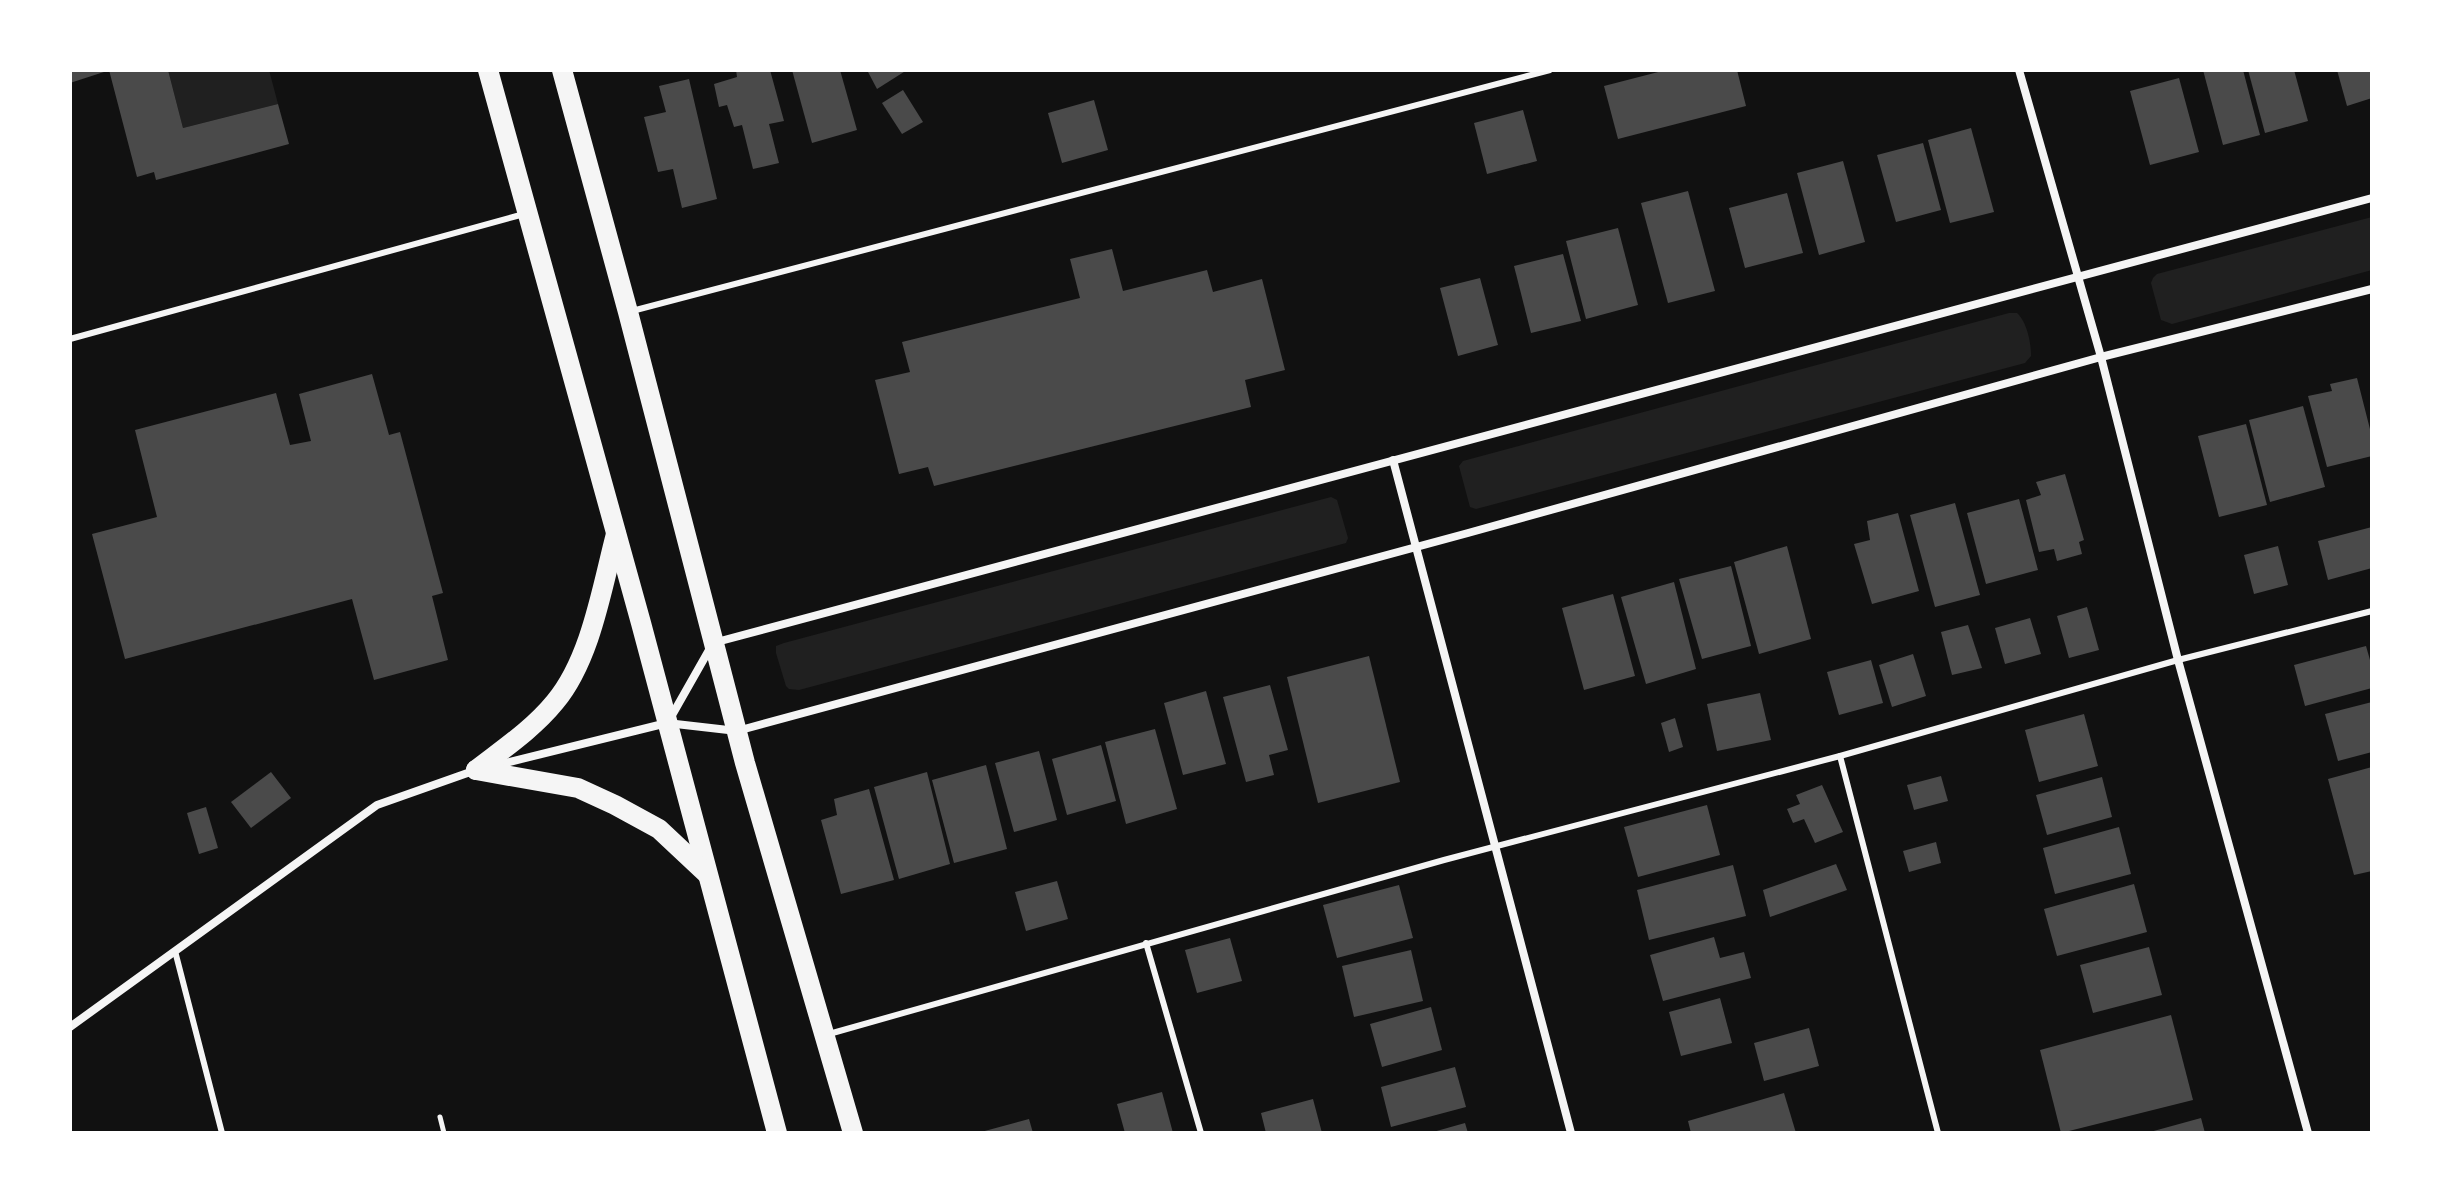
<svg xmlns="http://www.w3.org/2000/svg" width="2442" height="1203" viewBox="0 0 2442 1203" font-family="'Alegreya Sans',sans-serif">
<rect width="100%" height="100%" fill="#111"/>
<g fill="#202020">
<polygon points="168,70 269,70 278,104 183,128"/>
<polygon points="2372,217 2372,270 2172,324 2161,320 2151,283 2153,278 2157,274"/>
<path d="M2009 313H2017C2027 322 2031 343 2031 356L2025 363 1476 509 1470 507 1459 466 1463 461Z"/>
<polygon points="1331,497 1337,500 1348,538 1346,543 799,690 789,689 786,686 776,653 776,646 784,643"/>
</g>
<g fill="#4a4a4a">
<polygon points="70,70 107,70 107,71 70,83"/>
<polygon points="109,70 168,70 183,128 278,104 289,144 156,180 154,172 137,177"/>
<polygon points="736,70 770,70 784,121 769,124 779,163 753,169 742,125 734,127 727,105 719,107 714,84 737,77"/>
<polygon points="792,70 840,70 857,130 812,143"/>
<polygon points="867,70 907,70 877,89"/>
<polygon points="1666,70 1737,70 1746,106 1618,139 1604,86"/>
<polygon points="2203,70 2243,70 2260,135 2223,145"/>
<polygon points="2248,70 2294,70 2308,121 2265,133"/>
<polygon points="2337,70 2372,70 2372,98 2347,106"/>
<polygon points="2179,78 2199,152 2150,165 2130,91"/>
<polygon points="689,79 717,199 682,208 673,169 658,172 644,117 666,112 659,86"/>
<polygon points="903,90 923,122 902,134 882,103"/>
<polygon points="1094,100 1108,150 1062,163 1048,113"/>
<polygon points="1523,110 1537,161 1487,174 1474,123"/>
<polygon points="1971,128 1994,212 1950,223 1928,140"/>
<polygon points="1923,143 1941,210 1896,222 1877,155"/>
<polygon points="1843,161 1865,242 1819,255 1797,173"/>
<polygon points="1688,191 1715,291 1668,303 1641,203"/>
<polygon points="1787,193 1803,253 1745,268 1729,208"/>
<polygon points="1618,228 1638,305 1586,319 1566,241"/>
<polygon points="1112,249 1123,291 1207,270 1213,292 1262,279 1285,370 1245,380 1251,407 934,486 928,467 899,474 875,380 910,372 902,342 1080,298 1070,259"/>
<polygon points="1563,254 1581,321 1531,333 1514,266"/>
<polygon points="1480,278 1498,345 1458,356 1440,288"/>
<polygon points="372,374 389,435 400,432 443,593 432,596 448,660 374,680 352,599 125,659 92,534 157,517 135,430 276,393 290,445 311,441 299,394"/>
<polygon points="2357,378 2372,437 2372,456 2327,467 2308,396 2332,391 2330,384"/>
<polygon points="2303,406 2325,487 2270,502 2249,420"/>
<polygon points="2246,424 2267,505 2219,517 2198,436"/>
<polygon points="2065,474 2084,540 2079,542 2082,554 2057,561 2054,549 2039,552 2026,500 2041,495 2036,482"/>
<polygon points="2019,499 2038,570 1986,584 1967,513"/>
<polygon points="1955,503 1980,595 1935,607 1910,515"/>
<polygon points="1898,513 1919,591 1872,604 1854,544 1870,540 1867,521"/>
<polygon points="2372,527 2372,568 2328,580 2318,541"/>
<polygon points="1787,546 1811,639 1759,654 1734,562"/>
<polygon points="2278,546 2288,585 2254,594 2244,555"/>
<polygon points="1731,566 1751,646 1702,659 1679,579"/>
<polygon points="1674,582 1696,669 1646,684 1621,597"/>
<polygon points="1613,594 1635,676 1584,690 1562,608"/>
<polygon points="2087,607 2099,650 2069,658 2057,616"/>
<polygon points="2030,618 2041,654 2005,664 1995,628"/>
<polygon points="1968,625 1982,668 1952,675 1941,632"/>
<polygon points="2366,646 2372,667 2372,688 2305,706 2294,665"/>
<polygon points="1913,654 1926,696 1892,707 1879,665"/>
<polygon points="1369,656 1400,782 1318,803 1287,677"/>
<polygon points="1871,660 1883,703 1839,715 1827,672"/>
<polygon points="1270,685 1288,750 1269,755 1274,775 1246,782 1223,697"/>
<polygon points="1206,691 1226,764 1183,775 1164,703"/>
<polygon points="1760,693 1771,740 1717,751 1707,704"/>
<polygon points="2372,702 2372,752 2338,761 2325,714"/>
<polygon points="2084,714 2098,766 2039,782 2025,730"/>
<polygon points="1675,718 1683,747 1669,752 1661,723"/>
<polygon points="1155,729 1177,809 1126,824 1105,742"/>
<polygon points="1101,745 1116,801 1067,815 1052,759"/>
<polygon points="1039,751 1057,820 1014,832 995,763"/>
<polygon points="986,765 1007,849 954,863 932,780"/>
<polygon points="2372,767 2372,871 2354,875 2328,779"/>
<polygon points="271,772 291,798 251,828 231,802"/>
<polygon points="927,772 950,864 899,879 874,787"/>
<polygon points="1941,776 1948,801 1914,810 1907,785"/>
<polygon points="2102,777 2112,817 2047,835 2036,795"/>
<polygon points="1822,785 1843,832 1815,843 1804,819 1793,823 1787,809 1800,804 1796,795"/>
<polygon points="869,789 894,880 841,894 821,820 837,815 834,799"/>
<polygon points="1707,805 1720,855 1638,877 1624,827"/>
<polygon points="206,807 218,848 199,854 187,813"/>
<polygon points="2119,827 2131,874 2055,894 2043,848"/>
<polygon points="1936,842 1941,863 1909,872 1903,851"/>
<polygon points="1836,864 1847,890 1770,917 1763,890"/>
<polygon points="1733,865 1746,916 1649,940 1637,890"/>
<polygon points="1057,881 1068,919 1026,931 1015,892"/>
<polygon points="2134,884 2147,932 2057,956 2044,909"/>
<polygon points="1399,885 1413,938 1337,958 1323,905"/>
<polygon points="1714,937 1720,958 1744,952 1751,978 1663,1001 1650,955"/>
<polygon points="1230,938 1242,981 1197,993 1185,950"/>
<polygon points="2149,947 2162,995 2093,1013 2080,965"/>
<polygon points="1411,950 1423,1001 1354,1017 1342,966"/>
<polygon points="1720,998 1732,1043 1681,1056 1669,1012"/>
<polygon points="1431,1007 1442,1050 1382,1067 1370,1024"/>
<polygon points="2171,1015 2193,1100 2061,1133 2040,1050"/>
<polygon points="1809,1028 1819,1066 1764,1081 1754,1043"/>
<polygon points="1455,1067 1466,1107 1391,1127 1381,1087"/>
<polygon points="1162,1092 1173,1133 1125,1133 1117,1104"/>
<polygon points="1784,1093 1796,1133 1691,1133 1688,1121"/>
<polygon points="1313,1099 1322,1133 1266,1133 1261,1113"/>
<polygon points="2201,1118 2205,1133 2150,1133 2150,1132"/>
<polygon points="1029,1119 1033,1133 981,1133 981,1132"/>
<polygon points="1465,1123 1468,1133 1433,1133 1433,1132"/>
</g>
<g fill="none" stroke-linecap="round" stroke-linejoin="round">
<polyline stroke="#f5f5f5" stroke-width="5" points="440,1117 444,1133"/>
<g stroke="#f5f5f5" stroke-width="6">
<polyline points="632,311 1550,70"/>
<polyline points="70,339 524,214"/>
<polyline points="1840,756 1938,1133"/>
<polyline points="1146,943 1201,1133"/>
<polyline points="175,951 222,1133"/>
<polyline points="829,1034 1444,860 1840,756 2178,660 2372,611"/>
</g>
<g stroke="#f5f5f5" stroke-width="8">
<polyline points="2019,70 2101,357 2178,660 2308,1133"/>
<polyline points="1393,460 1571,1133"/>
<polyline points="671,717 713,643 2372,198"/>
<polyline points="493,766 667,723 737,731 1468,533 2101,357 2372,289"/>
<polyline points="70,1027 377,805 476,770"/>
</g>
<g stroke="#f5f5f5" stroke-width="20">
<polyline points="488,70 641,623 777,1133"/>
<polyline points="562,70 628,312 745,763 853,1133"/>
<path d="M476 770C503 749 533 729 555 702 591 659 602 587 616 534"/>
<polyline points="476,770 578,788 615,805 659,829 707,874"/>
</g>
</g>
<rect width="2442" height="1203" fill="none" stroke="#ffffff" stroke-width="144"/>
</svg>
